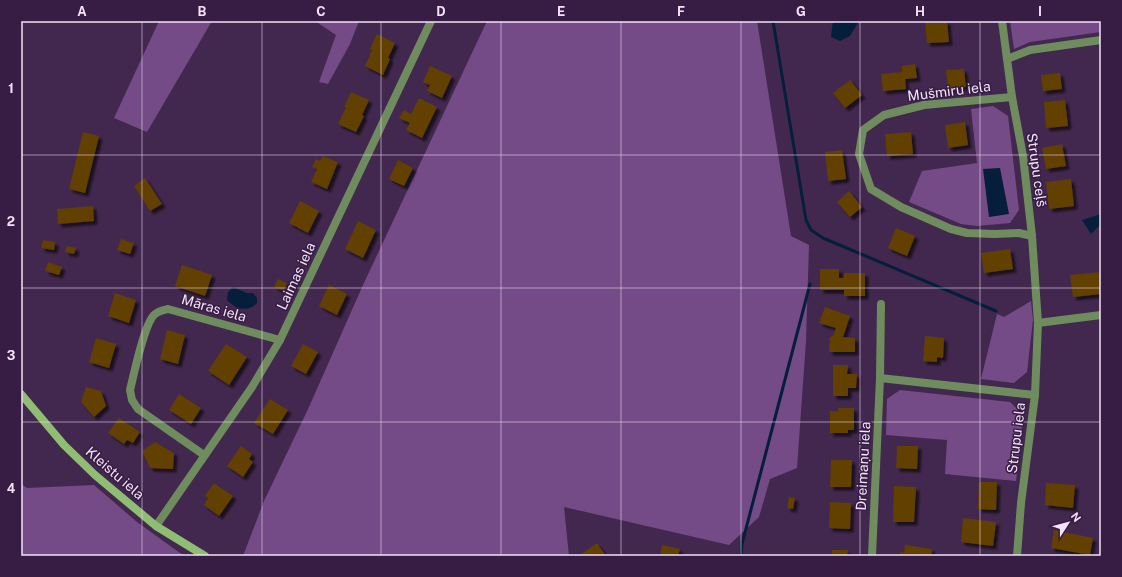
<svg xmlns="http://www.w3.org/2000/svg" width="1122" height="577" viewBox="0 0 1122 577" font-family="'Public Sans',sans-serif">
<defs>
<filter id="shadow"><feDropShadow dx="3.5" dy="3.5" stdDeviation="1" flood-color="#0009"/></filter>
</defs>
<rect width="100%" height="100%" fill="#42284e"/>
<g fill="#744b86">
<polygon points="159,21 212,21 147,132 114,118"/>
<polygon points="315,21 359,21 350,44 328,84 319,82 336,35"/>
<polygon points="487,21 757,21 791,236 809,245 806,341 797,468 770,479 759,517 729,545 564,507 569,556 243,556 264,501 309,407 363,285"/>
<polygon points="1010,21 1101,21 1101,32 1030,42 1014,49"/>
<polygon points="993,106 1008,116 1019,210 1010,223 977,226 961,224 909,202 922,171 977,163 971,109"/>
<polygon points="1031,301 1033,320 1027,372 1014,383 981,379 997,314 1004,317"/>
<polygon points="900,390 1010,402 1023,415 1016,481 945,474 947,440 886,435 887,399"/>
<polygon points="21,484 27,488 94,485 137,522 180,553 187,556 21,556"/>
</g>
<g fill="#051e3c">
<polygon points="833,21 859,21 850,36 840,41 831,37"/>
<polygon points="1000,168 1009,214 989,217 983,169"/>
<polygon points="1101,214 1101,224 1091,234 1082,220"/>
<path d="M233 287 247 293H253L257 298V303C247 313 236 309 227 300L228 292Z"/>
</g>
<g fill="none" stroke-linecap="round" stroke-linejoin="round">
<g stroke="#051e3c" stroke-width="3">
<polyline points="773,21 806,220 811,230 823,238 996,311"/>
<polyline points="741,556 742,544 810,284"/>
</g>
</g>
<g fill="#623f00" filter="url(#shadow)">
<polygon points="925,21 947,21 949,42 927,43"/>
<polygon points="377,34 395,43 388,58 390,59 383,75 365,66 372,50 370,49"/>
<polygon points="915,64 917,78 905,79 906,89 883,91 881,74 902,72 902,66"/>
<polygon points="430,66 452,76 442,98 427,91 430,85 423,82"/>
<polygon points="964,69 966,87 948,88 946,70"/>
<polygon points="1060,73 1062,89 1043,91 1041,75"/>
<polygon points="850,80 862,95 845,108 833,93"/>
<polygon points="351,92 369,100 362,115 364,116 356,132 338,124 346,107 344,107"/>
<polygon points="419,98 437,107 422,138 406,130 410,123 399,118 404,110 411,114"/>
<polygon points="1065,100 1068,126 1046,128 1044,102"/>
<polygon points="965,122 968,145 948,148 945,125"/>
<polygon points="83,132 99,136 85,193 69,189"/>
<polygon points="911,132 913,154 887,156 885,134"/>
<polygon points="1062,144 1066,166 1046,169 1042,148"/>
<polygon points="842,150 846,179 828,181 825,152"/>
<polygon points="323,156 338,162 327,189 311,182 317,169 312,167 316,159 320,161"/>
<polygon points="398,160 413,168 404,186 389,179"/>
<polygon points="145,178 162,204 150,211 134,186"/>
<polygon points="1071,179 1074,206 1049,209 1046,182"/>
<polygon points="849,191 862,207 850,217 837,202"/>
<polygon points="300,201 319,211 308,233 289,223"/>
<polygon points="93,206 94,221 58,224 57,209"/>
<polygon points="358,221 376,230 363,258 345,249"/>
<polygon points="896,228 915,236 907,256 888,248"/>
<polygon points="121,239 134,243 130,254 117,250"/>
<polygon points="43,240 55,242 54,250 41,248"/>
<polygon points="67,246 76,248 74,254 65,252"/>
<polygon points="1010,249 1013,269 984,273 981,253"/>
<polygon points="48,262 62,267 59,275 45,271"/>
<polygon points="182,265 212,275 205,296 175,286"/>
<polygon points="820,269 839,269 839,278 844,278 844,273 865,273 865,296 844,296 844,290 820,290"/>
<polygon points="1101,272 1101,294 1073,297 1070,275"/>
<polygon points="278,279 287,283 284,291 274,287"/>
<polygon points="329,285 347,294 337,315 319,306"/>
<polygon points="115,293 136,300 129,323 108,316"/>
<polygon points="825,307 850,316 843,337 855,338 855,352 829,352 830,337 833,336 836,328 819,323"/>
<polygon points="167,330 185,335 178,364 160,359"/>
<polygon points="925,336 944,338 943,358 937,357 937,362 923,361"/>
<polygon points="96,338 116,344 109,368 89,362"/>
<polygon points="226,344 247,357 229,385 208,371"/>
<polygon points="303,344 318,352 306,374 291,366"/>
<polygon points="833,365 848,365 847,374 857,374 856,388 848,388 848,396 833,396"/>
<polygon points="86,387 101,391 106,406 94,417 81,402"/>
<polygon points="179,394 201,408 191,424 169,410"/>
<polygon points="270,399 288,410 273,434 254,423"/>
<polygon points="838,408 854,408 854,430 848,430 848,433 830,433 830,411 838,411"/>
<polygon points="119,418 140,432 133,443 127,440 124,444 108,433"/>
<polygon points="155,442 174,453 173,469 150,468 142,451"/>
<polygon points="241,446 252,454 249,459 253,462 243,477 227,466"/>
<polygon points="897,446 918,446 917,469 896,468"/>
<polygon points="831,460 852,460 851,487 830,487"/>
<polygon points="979,482 997,482 996,510 978,509"/>
<polygon points="214,483 233,496 219,516 204,505 208,498 205,496"/>
<polygon points="1046,483 1075,485 1073,508 1045,505"/>
<polygon points="894,486 916,487 914,522 893,522"/>
<polygon points="789,497 795,498 793,509 787,508"/>
<polygon points="830,502 851,503 850,529 829,528"/>
<polygon points="963,518 996,522 993,546 961,542"/>
<polygon points="1054,530 1093,538 1090,555 1051,548"/>
<polygon points="597,543 606,556 582,556 581,554"/>
<polygon points="662,545 680,549 678,556 660,556"/>
<polygon points="905,545 932,549 931,556 900,556 900,552 904,553"/>
<polygon points="832,550 848,550 847,556 832,556"/>
</g>
<g fill="none" stroke-linecap="round" stroke-linejoin="round">
<g stroke="#6f8c5e" stroke-width="8">
<polyline points="1002,21 1012,97 1023,156 1032,236 1038,323 1035,395 1021,503 1017,556"/>
<polyline points="1007,59 1030,50 1101,40"/>
<polyline points="1012,97 924,105 884,115 863,130 859,154 871,189 901,207 951,229 967,233 995,234 1019,233 1032,236"/>
<polyline points="1038,323 1101,315"/>
<polyline points="880,378 1035,395"/>
<path d="M204 455 138 409 132 400 130 390C134 374 144 325 154 315 158 311 164 310 168 309L280 340"/>
<polyline points="156,526 252,387 280,340 431,21"/>
<polyline points="872,556 880,378 881,304"/>
</g>
<polyline stroke="#8fbe73" stroke-width="8" points="21,394 64,445 95,475 156,526 205,556"/>
</g>
<path fill="none" stroke="#f2e2fa" stroke-width="1" stroke-opacity="0.55" d="M142 21V556M262 21V556M381 21V556M501 21V556M621 21V556M741 21V556M860 21V556M980 21V556M21 155H1101M21 288H1101M21 422H1101"/>
<g text-anchor="middle" stroke-width="3" stroke-linejoin="round" paint-order="stroke">
<g font-size="14" fill="#f2e2fa" stroke="#371d43">
<text transform="translate(949 91) rotate(-7)" y="5">Mušmiru iela</text>
<text transform="translate(1037 170) rotate(82)" y="5">Strupu ceļš</text>
<text transform="translate(296 276) rotate(-65)" y="5">Laimas iela</text>
<text transform="translate(214 308) rotate(16)" y="5">Māras iela</text>
<text transform="translate(1016 438) rotate(-83)" y="5">Strupu iela</text>
<text transform="translate(863 466) rotate(-87)" y="5">Dreimaņu iela</text>
<text transform="translate(115 473) rotate(41)" y="5">Kleistu iela</text>
</g>
</g>
<rect width="1122" height="577" fill="none" stroke="#371d43" stroke-width="44"/>
<g transform="translate(1068 523) rotate(54)" stroke="#371d43" stroke-width="3" paint-order="stroke">
<path d="M0-3L7 15L0 10L-7 15Z" fill="#f2e2fa"/>
<text y="-6" font-size="11" font-weight="bold" text-anchor="middle" fill="#f2e2fa">N</text>
</g>
<rect x="22" y="22" width="1078" height="533" fill="none" stroke="#f2e2fa" stroke-width="1.5"/>
<g font-size="13" text-anchor="middle" font-weight="bold" fill="#f2e2fa">
<text x="82" y="16">A</text>
<text x="202" y="16">B</text>
<text x="321" y="16">C</text>
<text x="441" y="16">D</text>
<text x="561" y="16">E</text>
<text x="681" y="16">F</text>
<text x="801" y="16">G</text>
<text x="920" y="16">H</text>
<text x="1040" y="16">I</text>
<text x="11" y="93">1</text>
<text x="11" y="226">2</text>
<text x="11" y="360">3</text>
<text x="11" y="493">4</text>
</g>
</svg>
